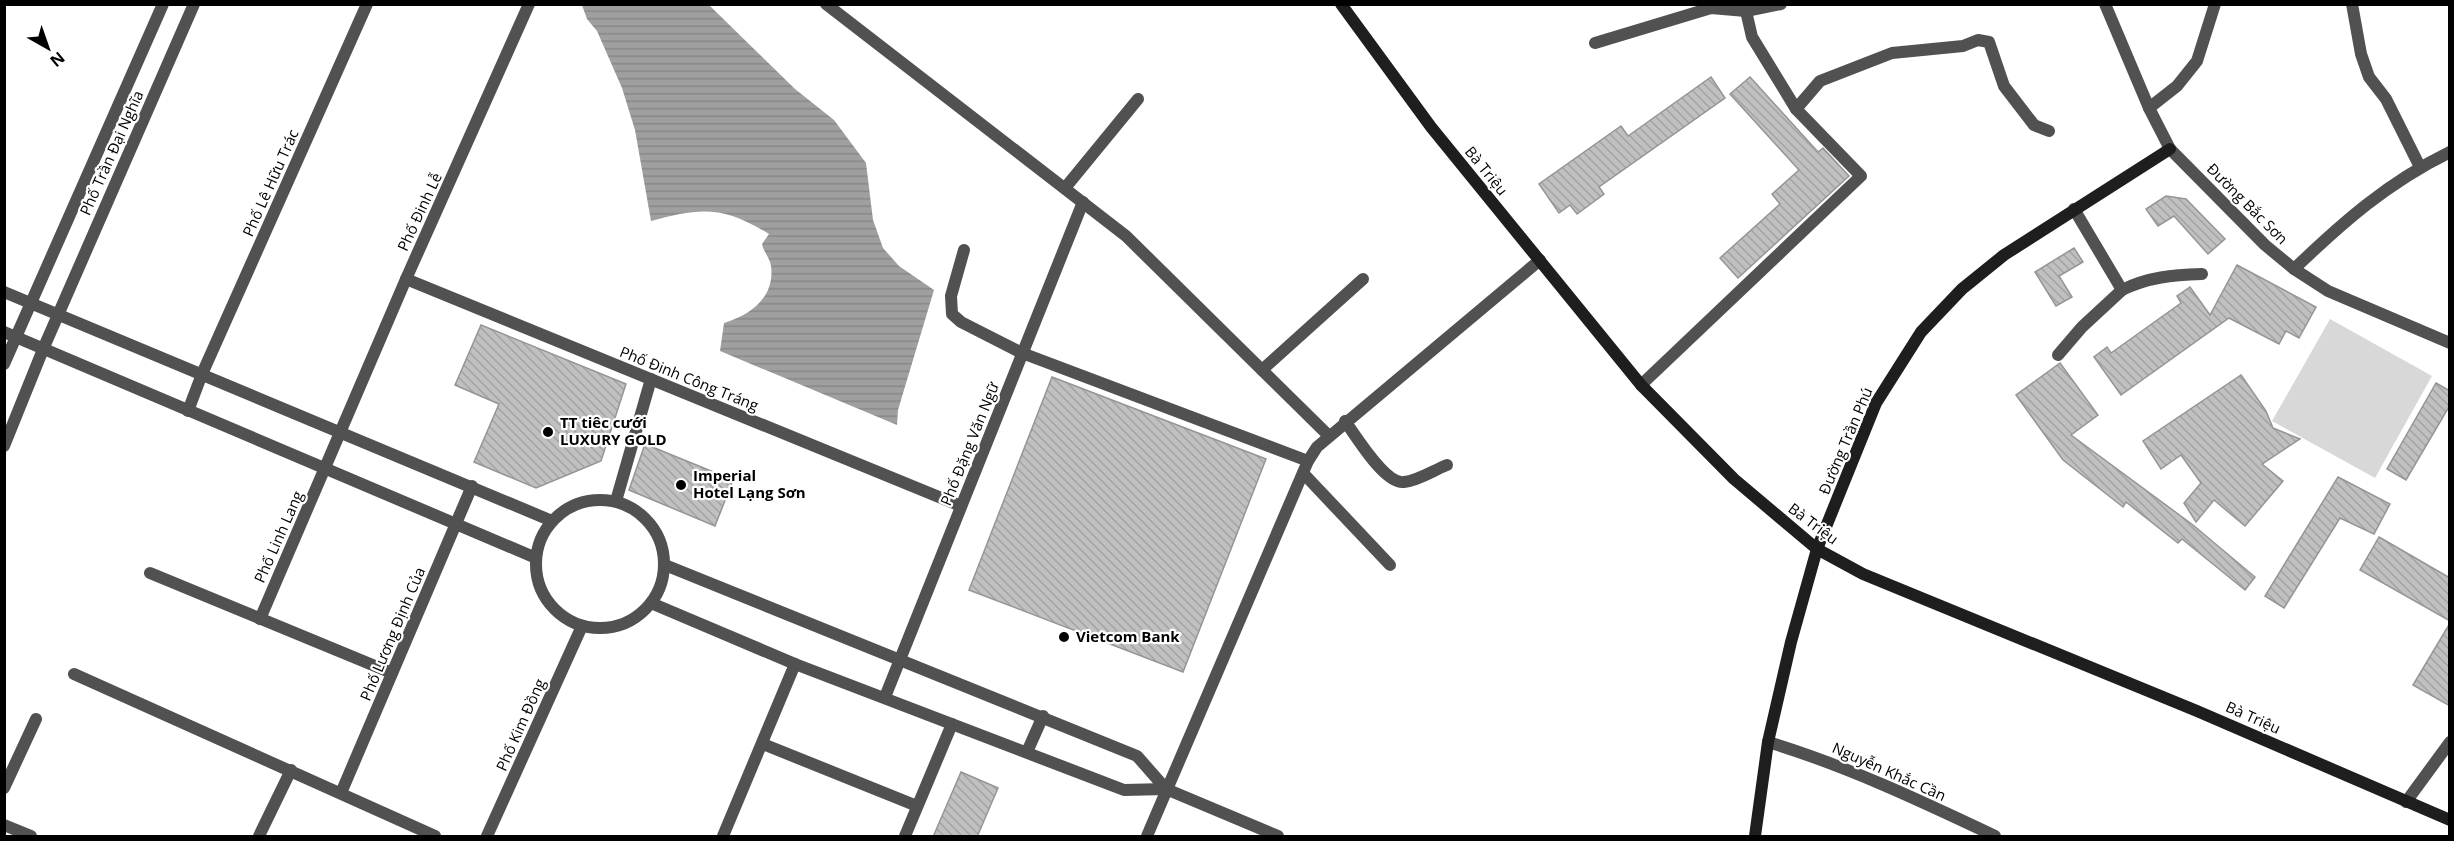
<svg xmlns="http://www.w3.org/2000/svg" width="2454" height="841" viewBox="0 0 2454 841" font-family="'Open Sans',sans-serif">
<defs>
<pattern id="water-rules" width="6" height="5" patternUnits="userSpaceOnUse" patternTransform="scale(1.5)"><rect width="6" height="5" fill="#9f9f9f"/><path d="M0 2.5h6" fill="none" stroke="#878787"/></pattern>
<pattern id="building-back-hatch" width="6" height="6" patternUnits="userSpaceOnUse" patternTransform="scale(1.5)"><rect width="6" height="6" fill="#c0c0c0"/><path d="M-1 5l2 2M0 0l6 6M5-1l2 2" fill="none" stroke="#a3a3a3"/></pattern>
</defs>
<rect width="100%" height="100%" fill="#fff"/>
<polygon fill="#d8d8d8" points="2330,319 2432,376 2375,478 2272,421"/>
<path fill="url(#water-rules)" d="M582 5H709L795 89 834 120 866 163 873 220 883 248 899 266 934 290 898 410 897 425 720 351 724 323C751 315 775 297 771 266 770 258 764 253 762 244L769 234C724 206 701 207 651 221L635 130 622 88 597 31 587 19Z"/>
<g fill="url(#building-back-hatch)" stroke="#959595" stroke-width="1.5">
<polygon points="1711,77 1725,98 1599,187 1604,194 1577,214 1570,205 1559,213 1539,184 1621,126 1628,136"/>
<polygon points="1750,77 1818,152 1823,148 1849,176 1738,278 1720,258 1780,204 1772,194 1799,170 1730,94"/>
<polygon points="2166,196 2186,199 2225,239 2208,254 2174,216 2158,226 2146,209"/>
<polygon points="2074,248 2083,262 2059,276 2072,297 2056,306 2035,272"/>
<polygon points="2237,265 2316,307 2299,338 2286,331 2279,344 2229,318 2121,395 2094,357 2107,347 2111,353 2181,303 2177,296 2190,287 2210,315"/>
<polygon points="481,325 626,384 601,461 536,488 474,462 499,404 455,385"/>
<polygon points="2060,363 2098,415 2071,435 2193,525 2255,577 2245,590 2182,539 2178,543 2126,502 2123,507 2063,460 2016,395"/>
<polygon points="2241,375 2266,411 2273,428 2300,439 2262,464 2283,481 2245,526 2214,500 2196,522 2184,503 2201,483 2181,455 2161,469 2143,441"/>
<polygon points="1052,377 1266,459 1183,672 969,590"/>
<polygon points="2436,383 2450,391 2450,405 2406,480 2387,469"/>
<polygon points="645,444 733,480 715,526 629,490"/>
<polygon points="2338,477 2390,504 2374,534 2340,518 2284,608 2265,596"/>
<polygon points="2379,537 2450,578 2450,621 2360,570"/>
<polygon points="2450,623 2450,706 2413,685"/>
<polygon points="961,772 998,788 977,837 933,837"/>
</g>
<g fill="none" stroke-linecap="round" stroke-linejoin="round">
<g stroke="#515151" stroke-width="12">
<polyline points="2352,4 2361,54 2369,77 2386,99 2420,167"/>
<polyline points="1746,11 1752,37 1796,109"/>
<polyline points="2149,108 2177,86 2197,61 2215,4"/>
<path d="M2074 209 2122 290C2148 277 2173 275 2202 274"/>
<polyline points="1022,353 1308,461"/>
<polyline points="2058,355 2082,327 2122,290"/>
<polyline points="1641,385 1861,176 1796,109 1820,81 1892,53 1963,46 1978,40 1989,42 2004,86 2034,125 2049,131"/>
</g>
<g stroke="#515151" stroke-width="12">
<polyline points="826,4 1126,236 1328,435"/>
<polyline points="1595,43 1711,8 1746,11 1781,4"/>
<polyline points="1065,188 1138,99"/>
<polyline points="964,250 951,296 952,314 961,322 1022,353"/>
<path d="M2294 269C2343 222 2387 183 2450 152"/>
<polyline points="406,279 961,506"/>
<polyline points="4,364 163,4"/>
<polyline points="1262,370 1363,279"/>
<polyline points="202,374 367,4"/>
<path d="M1345 421C1356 436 1385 485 1404 482 1418 481 1434 470 1447 465"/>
<polyline points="4,446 44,347 194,4"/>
<polyline points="1303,473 1390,565"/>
<polyline points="616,501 651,379"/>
<polyline points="150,573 392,673"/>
<polyline points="260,619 406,279 529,4"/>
<polyline points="74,674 435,836"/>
<polyline points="885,697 1083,202"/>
<path d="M1768 742C1847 766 1921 801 1995 836"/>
<polyline points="763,744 917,806"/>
<polyline points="4,788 36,719"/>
<polyline points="341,793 472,486"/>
<polyline points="2406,802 2450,742"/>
<polyline points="4,825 31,836"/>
<polyline points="259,836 291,770"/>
<polyline points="487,836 582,626"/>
<polyline points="723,836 795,664"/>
<polyline points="905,836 952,724"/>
<polyline points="1147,836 1308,461 1317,447 1540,260"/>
</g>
<g stroke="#515151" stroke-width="12">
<polyline points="2105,4 2149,108 2170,149 2265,245 2294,269 2328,291 2450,343"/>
<polyline points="4,292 552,521"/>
<polyline points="4,332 536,558"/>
<polyline points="188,411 202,374"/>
<circle cx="600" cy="564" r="64"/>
<polyline points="665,565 1137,756 1166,789"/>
<polyline points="651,603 795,664 1124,790 1166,789 1278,836"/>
<polyline points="1027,752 1043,716"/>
</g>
<g stroke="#1e1e1e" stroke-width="12">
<polyline points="1341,4 1431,127 1641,385 1734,479 1817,549 1863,574 2197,711 2450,820"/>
<polyline points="1755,836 1768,742 1791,642 1817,549 1876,403 1921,332 1962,289 2004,255 2170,149"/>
</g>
</g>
<g fill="#000" stroke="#fff" stroke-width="2">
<circle cx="548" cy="432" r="6"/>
<circle cx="681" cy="485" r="6"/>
<circle cx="1064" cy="637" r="6"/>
</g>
<g text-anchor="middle" stroke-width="4.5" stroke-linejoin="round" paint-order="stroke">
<g font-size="15" fill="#000" stroke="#fff">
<text transform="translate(112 153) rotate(-66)" y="5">Phố Trần Đại Nghĩa</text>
<text transform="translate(1486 171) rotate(51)" y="5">Bà Triệu</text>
<text transform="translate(271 183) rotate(-66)" y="5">Phố Lê Hữu Trác</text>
<text transform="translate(2247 204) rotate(45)" y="5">Đường Bắc Sơn</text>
<text transform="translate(420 212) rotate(-65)" y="5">Phố Đinh Lễ</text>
<text transform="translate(689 379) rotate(22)" y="5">Phố Đinh Công Tráng</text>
<text transform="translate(1846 441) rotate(-67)" y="5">Đường Trần Phú</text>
<text transform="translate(970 444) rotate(-68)" y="5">Phố Đặng Văn Ngữ</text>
<text transform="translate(1813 524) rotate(37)" y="5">Bà Triệu</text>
<text transform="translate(279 537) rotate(-66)" y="5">Phố Linh Lang</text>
<text transform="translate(393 634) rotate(-67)" y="5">Phố Lương Định Của</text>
<text transform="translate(2253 718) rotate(24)" y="5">Bà Triệu</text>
<text transform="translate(521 725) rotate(-66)" y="5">Phố Kim Đồng</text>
<text transform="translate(1889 772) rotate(24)" y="5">Nguyễn Khắc Cần</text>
</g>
<g font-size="15" font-weight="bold" fill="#000" stroke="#fff" text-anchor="start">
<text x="560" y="428">TT tiêc cưới<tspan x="560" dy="17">LUXURY GOLD</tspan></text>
<text x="693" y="481">Imperial<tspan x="693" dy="17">Hotel Lạng Sơn</tspan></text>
<text x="1076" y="642">Vietcom Bank</text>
</g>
</g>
<rect width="2454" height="841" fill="none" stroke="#000000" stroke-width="12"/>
<g transform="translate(48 48) rotate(140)" stroke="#ffffff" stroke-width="4.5" paint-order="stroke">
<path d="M0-4.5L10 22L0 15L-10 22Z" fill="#000000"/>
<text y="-9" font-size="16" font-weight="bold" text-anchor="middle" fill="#000000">N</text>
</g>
</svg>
